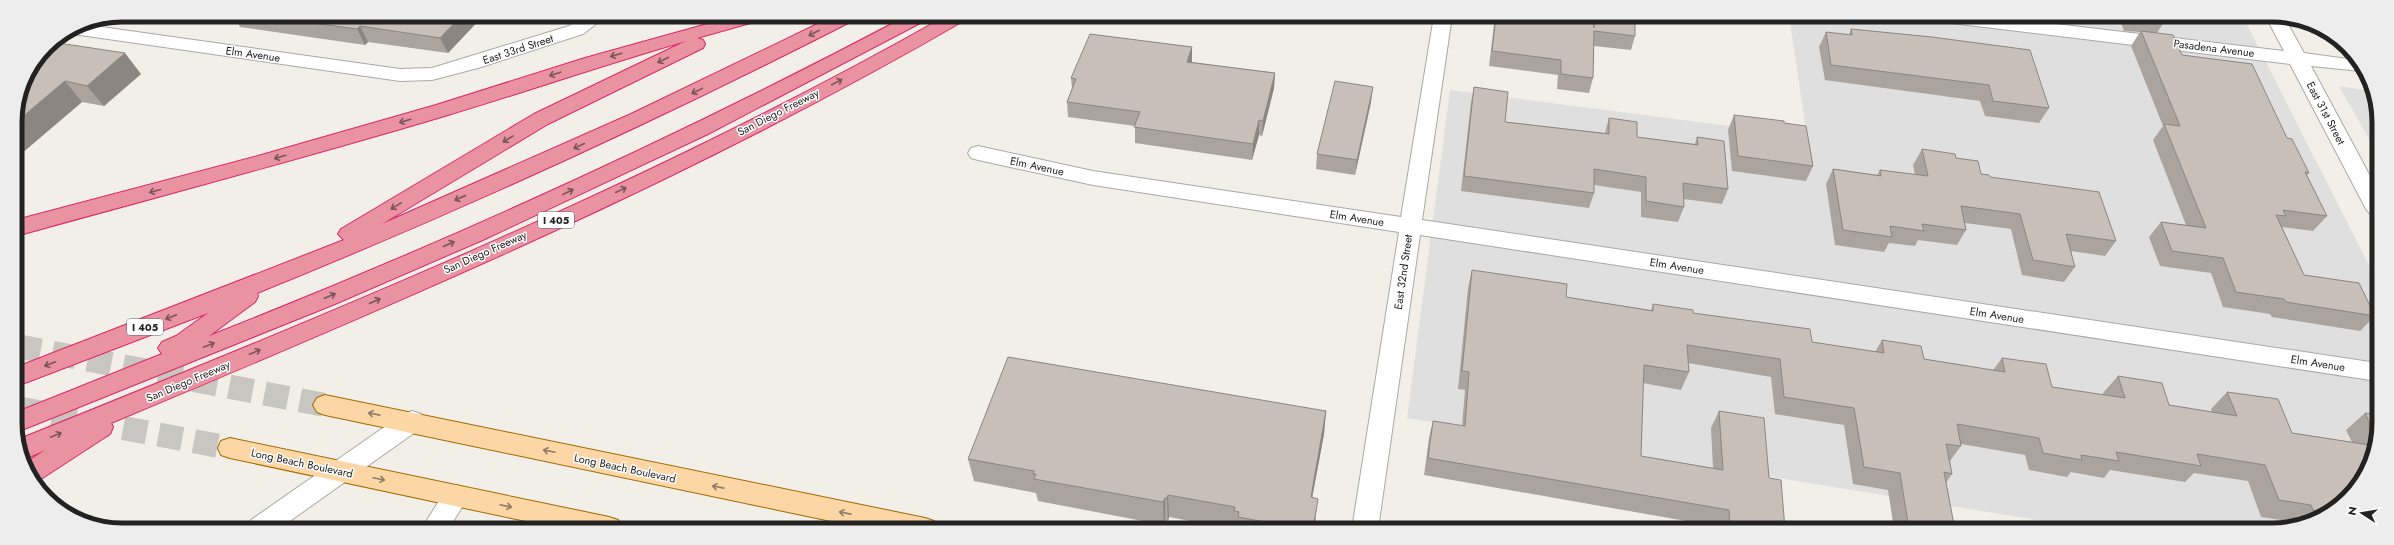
<svg xmlns="http://www.w3.org/2000/svg" width="2394" height="545" viewBox="0 0 2394 545" font-family="Jost,sans-serif">
<rect width="100%" height="100%" fill="#f2efe9"/>
<g fill="#e0dfdf">
<polygon points="1789,17 2243,17 2377,281 2377,443 2365,476 2342,504 2313,522 2279,530 2099,530 1407,418 1450,90 1807,136"/>
<polygon points="2339,86 2371,91 2377,102 2377,153"/>
</g>
<g fill="none" stroke-linecap="round" stroke-linejoin="round">
<g stroke="#c8c6c1" stroke-width="24" stroke-dasharray="24 12" stroke-linecap="butt">
<polyline points="17,346 325,405"/>
<polyline points="17,408 230,448"/>
</g>
<defs>
<g id="minor">
<polygon points="586,15 608,15 583,34 478,68 432,80 400,81 66,33 80,24 400,69 432,68 569,26"/>
<polygon points="1434,16 1452,16 1422,220 2377,363 2377,381 1420,235 1378,529 1352,529 1399,232 1093,185 978,160 971,158 968,153 971,148 978,146 1093,171 1401,217"/>
<polygon points="1942,17 1996,17 2284,51 2266,17 2284,17 2304,53 2355,60 2361,71 2311,66 2377,189 2377,216 2370,214 2366,209 2290,64 1951,23 1945,21"/>
<polygon points="412,411 421,414 424,421 421,428 280,528 247,528 251,520 403,414"/>
<polygon points="456,485 465,488 469,496 449,528 422,528 447,488"/>
</g>
<g id="major">
<polygon points="325,395 925,518 934,521 938,529 869,529 325,415 317,412 313,405 317,398"/>
<polygon points="230,438 609,517 618,520 622,528 558,528 230,458 221,455 218,448 221,441"/>
</g>
<g id="highway">
<path d="M736 16H755L757 18 754 22 697 38 703 40 705 44 703 48 548 124 382 224 631 114 834 16H857L854 20C659 120 460 211 257 293L258 296 255 302 209 336C448 242 680 136 907 16H929L926 20 708 134 485 239 335 304 17 432V412L162 354 158 348 162 342 176 336 208 313 17 386V367L344 240 338 234 341 229 534 114 686 41C606 64 528 91 448 115 305 158 160 196 16 236V220L258 156 436 105 585 58Z"/>
<path d="M946 16H968L965 20C693 178 401 302 111 423L113 427 110 434 41 479 37 481 27 462 45 450 25 459 17 440C332 313 650 184 946 16Z"/>
</g>
</defs>
<use href="#minor" stroke="#a9a9a9" stroke-width="2"/>
<use href="#major" stroke="#a06b00" stroke-width="2"/>
<use href="#highway" stroke="#dc2a67" stroke-width="2"/>
<use href="#minor" fill="#fff" fill-rule="evenodd"/>
<use href="#major" fill="#fcd6a4" fill-rule="evenodd"/>
<use href="#highway" fill="#e892a2" fill-rule="evenodd"/>
</g>
<g fill="#aba49e">
<polygon points="180,15 484,15 448,53 368,42 365,45 240,27 238,23"/>
<polygon points="1151,16 1175,16 1166,23"/>
<polygon points="1495,16 1635,16 1635,36 1631,50 1594,46 1593,78 1589,93 1557,89 1558,75 1489,66"/>
<polygon points="2119,17 2193,17 2191,20 2165,17 2166,19 2157,33 2182,55 2287,138 2309,173 2307,175 2327,216 2313,231 2282,227 2304,275 2375,316 2360,331 2272,317 2270,314 2223,307 2211,273 2160,266 2149,237 2161,222 2186,225 2153,140 2163,126 2131,46 2140,32 2124,31"/>
<polygon points="1851,29 2049,108 2039,123 1985,116 1980,101 1825,80 1819,47 1826,32 1849,35"/>
<polygon points="1192,47 1192,62 1275,73 1274,88 1262,136 1259,135 1252,160 1135,143 1135,126 1068,117 1067,102 1072,88 1071,78"/>
<polygon points="141,74 104,106 82,102 15,159 15,115 23,81"/>
<polygon points="1474,87 1505,122 1605,133 1609,118 1637,137 1695,144 1697,137 1728,189 1722,204 1684,199 1684,207 1678,222 1641,217 1641,192 1594,185 1594,193 1589,208 1461,191 1471,102"/>
<polygon points="1371,102 1355,175 1316,169 1317,154"/>
<polygon points="1734,115 1813,166 1806,181 1732,171 1728,130"/>
<polygon points="1922,149 1956,158 1981,174 1990,177 2116,241 2105,256 2071,251 2075,267 2064,282 2022,275 2011,229 1965,223 1966,230 1957,245 1918,240 1915,246 1889,243 1884,252 1835,245 1826,184 1833,169 1877,175 1880,170 1915,175 1913,165"/>
<polygon points="1472,270 1566,297 1651,310 1653,304 1693,313 1812,342 1875,352 1882,340 1924,359 1993,370 2002,358 2052,387 2104,395 2103,393 2118,376 2169,405 2212,412 2211,409 2227,392 2292,433 2352,442 2346,430 2365,413 2377,415 2377,443 2365,476 2342,504 2313,522 2294,526 2292,522 2261,517 2248,481 2194,473 2185,482 2110,470 2104,478 2071,472 2067,477 2029,470 2025,455 1961,444 1961,446 1950,461 1952,474 1946,483 1955,530 1894,529 1888,490 1853,484 1844,425 1775,414 1771,377 1688,363 1689,372 1681,390 1643,383 1641,456 1713,468 1711,428 1719,411 1769,478 1785,529 1720,529 1720,527 1424,475 1429,438 1433,421 1462,426 1465,390 1458,389 1468,288"/>
<polygon points="1326,411 1324,434 1312,498 1316,521 1314,529 1231,529 1169,517 1168,521 1165,520 1164,525 1038,501 1036,493 974,481 968,459"/>
</g>
<g fill="#8b8681">
<polygon points="462,15 484,15 448,53 440,38"/>
<polygon points="1166,16 1175,16 1166,23"/>
<polygon points="360,26 368,42 365,45 357,29"/>
<polygon points="1192,47 1192,62 1187,62"/>
<polygon points="125,53 141,74 104,106 87,86"/>
<polygon points="1275,73 1274,88 1262,136 1263,121"/>
<polygon points="65,81 82,102 15,159 15,123"/>
<polygon points="1373,87 1371,102 1355,175 1357,160"/>
<polygon points="1259,120 1259,135 1252,160 1253,144"/>
<polygon points="1326,411 1324,434 1308,520 1311,497"/>
<polygon points="1168,495 1169,517 1168,521 1167,498"/>
<polygon points="1165,498 1165,520 1164,525 1163,502"/>
<polygon points="1318,499 1314,529 1313,529"/>
</g>
<g fill="#c7bfb8" stroke="#8b8681">
<polygon points="254,15 462,15 440,38 360,26 357,29"/>
<polygon points="1496,16 1592,16 1594,28 1594,16 1635,16 1635,36 1594,31 1593,78 1561,74 1561,60 1492,51"/>
<polygon points="2146,17 2165,17 2166,19"/>
<polygon points="1851,29 1932,37 2030,50 2049,108 1993,101 1989,85 1831,65 1826,32 1852,35"/>
<polygon points="2141,31 2173,35 2182,55 2252,64 2287,138 2292,139 2309,173 2305,172 2327,216 2283,210 2286,216 2276,215 2304,275 2359,283 2375,316 2286,302 2284,299 2236,292 2223,258 2172,251 2161,222 2206,228 2164,124 2180,126"/>
<polygon points="1090,34 1192,47 1187,62 1275,73 1263,121 1259,120 1253,144 1134,127 1140,112 1067,102 1076,79 1071,78"/>
<polygon points="52,42 125,53 87,86 65,81 15,123 15,115 23,81 47,46"/>
<polygon points="1335,81 1373,87 1357,160 1317,154"/>
<polygon points="1474,87 1508,92 1505,122 1609,134 1609,118 1637,122 1637,137 1698,145 1697,137 1724,141 1728,189 1683,183 1684,207 1646,201 1646,177 1594,169 1594,193 1464,176"/>
<polygon points="1734,115 1784,121 1784,123 1806,126 1813,166 1738,156"/>
<polygon points="1922,149 1955,154 1956,158 1978,161 1981,174 1989,175 1990,177 2099,192 2116,241 2066,234 2075,267 2033,260 2020,214 1961,206 1966,230 1922,224 1924,231 1890,226 1892,237 1843,230 1833,169 1881,176 1880,170 1928,176"/>
<polygon points="1472,270 1567,284 1566,297 1653,311 1653,304 1693,310 1693,313 1810,329 1812,342 1884,353 1882,340 1921,346 1924,359 2005,372 2002,358 2046,364 2052,387 2125,398 2118,376 2162,383 2169,405 2237,416 2227,392 2278,399 2292,433 2376,446 2365,476 2342,504 2328,512 2313,510 2311,505 2279,500 2265,465 2197,454 2201,466 2116,452 2119,461 2081,455 2082,460 2043,453 2039,438 1957,424 1961,446 1946,444 1952,474 1944,472 1955,530 1909,529 1900,473 1864,467 1854,408 1784,397 1780,359 1687,345 1689,372 1644,365 1641,456 1723,470 1719,411 1764,418 1769,478 1781,480 1785,529 1730,529 1729,510 1428,458 1433,421 1465,426 1469,372 1462,371"/>
<polygon points="1008,357 1326,411 1311,497 1318,499 1313,529 1304,529 1238,517 1239,512 1234,511 1235,507 1168,495 1167,498 1165,498 1163,502 1034,479 1036,474 1033,474 1034,471 968,459"/>
<polygon points="2365,413 2377,415 2377,440"/>
</g>
<defs><path id="oneway-shaft" d="M-6 0H5M1.5-3L5.5 0L1.5 3" fill="none" stroke-width="1.6" stroke-linecap="round" stroke-linejoin="round"/></defs>
<g stroke="#7b545c">
<use href="#oneway-shaft" transform="translate(814 33) rotate(153)"/>
<use href="#oneway-shaft" transform="translate(616 55) rotate(164)"/>
<use href="#oneway-shaft" transform="translate(663 60) rotate(154)"/>
<use href="#oneway-shaft" transform="translate(555 74) rotate(162)"/>
<use href="#oneway-shaft" transform="translate(837 82) rotate(-28)"/>
<use href="#oneway-shaft" transform="translate(697 91) rotate(154)"/>
<use href="#oneway-shaft" transform="translate(405 121) rotate(164)"/>
<use href="#oneway-shaft" transform="translate(508 139) rotate(149)"/>
<use href="#oneway-shaft" transform="translate(579 146) rotate(155)"/>
<use href="#oneway-shaft" transform="translate(280 157) rotate(164)"/>
<use href="#oneway-shaft" transform="translate(621 190) rotate(-25)"/>
<use href="#oneway-shaft" transform="translate(155 191) rotate(165)"/>
<use href="#oneway-shaft" transform="translate(568 192) rotate(-26)"/>
<use href="#oneway-shaft" transform="translate(460 198) rotate(156)"/>
<use href="#oneway-shaft" transform="translate(396 206) rotate(149)"/>
<use href="#oneway-shaft" transform="translate(449 244) rotate(-24)"/>
<use href="#oneway-shaft" transform="translate(330 296) rotate(-23)"/>
<use href="#oneway-shaft" transform="translate(375 301) rotate(-24)"/>
<use href="#oneway-shaft" transform="translate(171 317) rotate(159)"/>
<use href="#oneway-shaft" transform="translate(209 345) rotate(-22)"/>
<use href="#oneway-shaft" transform="translate(255 352) rotate(-23)"/>
<use href="#oneway-shaft" transform="translate(50 364) rotate(159)"/>
<use href="#oneway-shaft" transform="translate(56 435) rotate(-22)"/>
</g>
<g stroke="#8f7c63">
<use href="#oneway-shaft" transform="translate(374 414) rotate(-169)"/>
<use href="#oneway-shaft" transform="translate(549 451) rotate(-168)"/>
<use href="#oneway-shaft" transform="translate(379 479) rotate(12)"/>
<use href="#oneway-shaft" transform="translate(718 487) rotate(-169)"/>
<use href="#oneway-shaft" transform="translate(506 506) rotate(12)"/>
<use href="#oneway-shaft" transform="translate(845 513) rotate(-169)"/>
</g>
<g text-anchor="middle" stroke-width="3" stroke-linejoin="round" paint-order="stroke">
<g fill="#fff" stroke="#646464" stroke-width="1">
<rect x="538" y="212" width="36" height="16" rx="3"/>
<rect x="127" y="319" width="36" height="16" rx="3"/>
</g>
<g font-size="10" font-weight="bold" fill="#222">
<text x="556" y="224">I 405</text>
<text x="145" y="331">I 405</text>
</g>
<g font-size="11" fill="#222" stroke="#fff">
<text transform="translate(2214 48) rotate(7)" y="4">Pasadena Avenue</text>
<text transform="translate(518 49) rotate(-18)" y="4">East 33rd Street</text>
<text transform="translate(253 54) rotate(8)" y="4">Elm Avenue</text>
<text transform="translate(778 112) rotate(-27)" y="4">San Diego Freeway</text>
<text transform="translate(2326 113) rotate(62)" y="4">East 31st Street</text>
<text transform="translate(1037 166) rotate(12)" y="4">Elm Avenue</text>
<text transform="translate(1357 218) rotate(9)" y="4">Elm Avenue</text>
<text transform="translate(485 252) rotate(-24)" y="4">San Diego Freeway</text>
<text transform="translate(1677 266) rotate(9)" y="4">Elm Avenue</text>
<text transform="translate(1403 272) rotate(-82)" y="4">East 32nd Street</text>
<text transform="translate(1997 315) rotate(9)" y="4">Elm Avenue</text>
<text transform="translate(2318 363) rotate(9)" y="4">Elm Avenue</text>
<text transform="translate(188 381) rotate(-23)" y="4">San Diego Freeway</text>
<text transform="translate(302 463) rotate(12)" y="4">Long Beach Boulevard</text>
<text transform="translate(625 468) rotate(12)" y="4">Long Beach Boulevard</text>
</g>
</g>
<path d="M0 0H2394V545H0ZM122 22H2272A100 100 0 0 1 2372 122V423A100 100 0 0 1 2272 523H122A100 100 0 0 1 22 423V122A100 100 0 0 1 122 22Z" fill="#ededed" fill-rule="evenodd"/>
<path fill="none" stroke="#222" stroke-width="5" d="M122 22H2272A100 100 0 0 1 2372 122V423A100 100 0 0 1 2272 523H122A100 100 0 0 1 22 423V122A100 100 0 0 1 122 22Z"/>
<g transform="translate(2362 513) rotate(282)" stroke="#ffffff" stroke-width="3" paint-order="stroke">
<path d="M0-3L7 15L0 10L-7 15Z" fill="#222222"/>
<text y="-6" font-size="11" font-weight="bold" text-anchor="middle" fill="#222222">N</text>
</g>
</svg>
